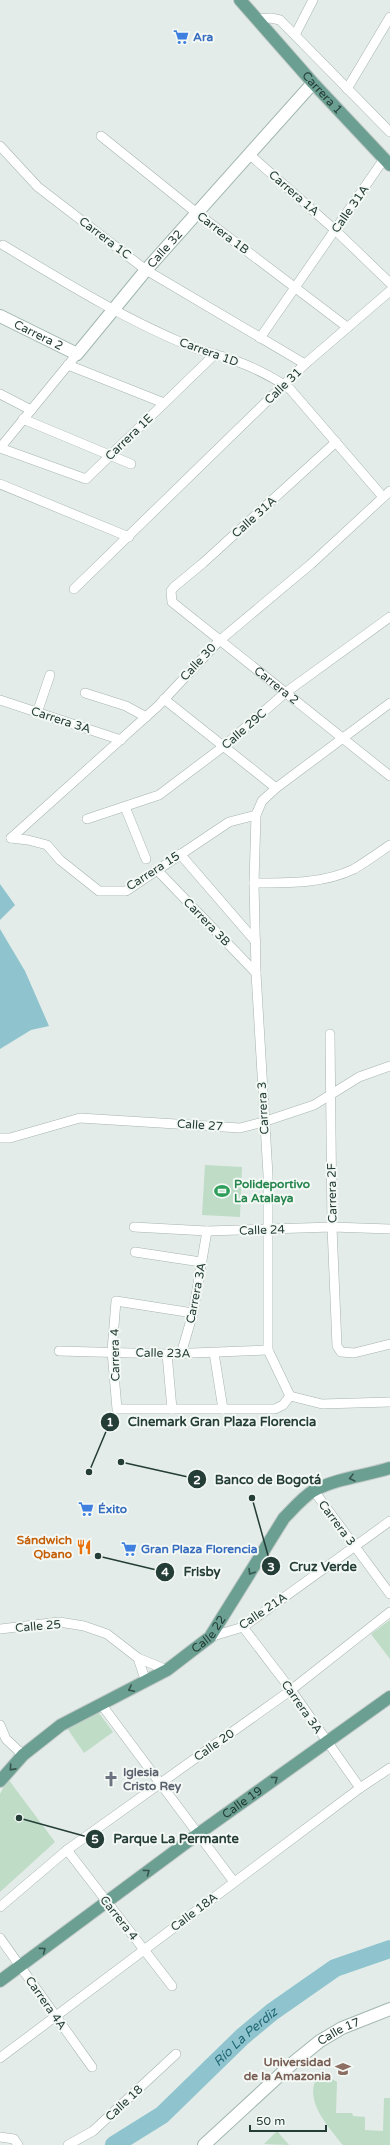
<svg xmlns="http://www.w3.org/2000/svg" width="390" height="2145" viewBox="0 0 390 2145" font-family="'Varela Round',sans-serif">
<rect width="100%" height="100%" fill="#e3ece8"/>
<g fill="#bedcc6">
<polygon points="205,1165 242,1167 240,1217 202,1215"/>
<polygon points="390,1620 390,1659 371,1634"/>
<polygon points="96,1709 113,1732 84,1753 67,1728"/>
<polygon points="8,1779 55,1842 0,1892 0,1794"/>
<path d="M320 2072 337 2082 336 2113H352L353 2116 365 2117V2130L383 2131 384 2098H390V2145H343L341 2143C326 2123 301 2098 320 2072Z"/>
<polygon points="277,2131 289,2145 264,2144"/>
</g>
<g fill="#8fc4ce">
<polygon points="0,884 15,905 0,920"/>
<polygon points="0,929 25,971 49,1026 31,1030 0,1049"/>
</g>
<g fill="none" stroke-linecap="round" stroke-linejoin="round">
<path stroke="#8fc4ce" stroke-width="18" id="s1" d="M114 2145 162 2115 242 2037 272 2012 335 1968 390 1949"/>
<defs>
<g id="street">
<polyline points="257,19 271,18 280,20 390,132"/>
<polyline points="295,35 313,0"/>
<polyline points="347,89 390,17"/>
<polyline points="101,136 198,214 347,327"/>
<polyline points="0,146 38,187 146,270 305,364"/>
<polyline points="249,154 335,230 390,283"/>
<path d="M3 245C63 281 122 318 187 345 203 352 220 355 236 361 255 368 273 377 290 389L383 497"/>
<polyline points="260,338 384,159"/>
<polyline points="68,365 164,403"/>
<polyline points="0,394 31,410"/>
<polyline points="23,419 131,464"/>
<path id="s2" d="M336 442 203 563 174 587 171 591 172 602 390 776"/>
<polyline points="0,448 86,479 215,354"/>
<polyline points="0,448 77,354"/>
<polyline points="0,484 129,537"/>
<polyline points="74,589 305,364 390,291"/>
<polyline points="85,693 126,706 146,717"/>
<polyline points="164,699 276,788"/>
<polyline points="0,700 121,740"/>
<polyline points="37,713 50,675"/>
<polyline points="125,807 146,859"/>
<polyline points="87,819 159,795 224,746 285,693 390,617"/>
<polyline points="11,838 158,706 219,641 311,564 390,491"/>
<polyline points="11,838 28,840 47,845 60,860 99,891 126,891 229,822 256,815"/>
<polyline points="180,854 256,942"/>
<polyline points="158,871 256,973"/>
<path d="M254 883C287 883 323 884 354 869 366 862 378 853 390 845"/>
<polyline points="330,1034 332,1227 337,1346 341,1352 354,1353 390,1344"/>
<polyline points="0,1138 10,1138 80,1118 240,1128 263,1122 314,1105 359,1077 390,1066"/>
<polyline points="134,1227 207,1231 332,1227 390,1229"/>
<polyline points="135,1252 201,1262"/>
<polyline points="193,1313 116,1301 112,1351 117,1409 275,1409 283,1405 290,1396"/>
<polyline points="59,1351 167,1354 268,1350"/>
<polyline points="214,1353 223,1409"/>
<polyline points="167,1354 172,1409"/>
<polyline points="181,1354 193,1313 207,1231"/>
<polyline points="290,1396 268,1350 268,1175 256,973 254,883 256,815 262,801 276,788 390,703"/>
<polyline points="290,1396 322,1404 390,1402"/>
<polyline points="314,1491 390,1594"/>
<polyline points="243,1627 291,1690 360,1788"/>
<polyline points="0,1629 59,1622 84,1626 107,1634 138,1658 167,1670"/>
<polyline points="210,1637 243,1627 390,1521"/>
<polyline points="138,1658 146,1682"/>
<polyline points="101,1704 234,1882"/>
<polyline points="0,1725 6,1739 23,1755"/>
<polyline points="67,1850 172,1986"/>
<polyline points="0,1907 67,1850 291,1690 390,1612"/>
<polyline points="0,1938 92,2067"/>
<polyline points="0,2058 360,1788 390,1768"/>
<polyline points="0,2137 14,2139 18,2145"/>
<polyline points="68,2145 93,2131 176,2054"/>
</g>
<g id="secondary">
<path id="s3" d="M0 316 77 354 146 270 313 83"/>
<path id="s4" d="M204 2145 294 2062 320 2041 342 2028 390 2009"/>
</g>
<g id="primary">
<path id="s5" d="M240 0 313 83 390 165"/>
<path id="s6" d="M0 1781 23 1755 61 1725 167 1670 210 1637 284 1518C293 1509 302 1498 313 1491 337 1478 365 1476 390 1468"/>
<path id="s7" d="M0 1981 198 1834 390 1697"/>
</g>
</defs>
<use href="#street" stroke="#a6b4af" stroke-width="10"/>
<use href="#secondary" stroke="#a2b7b0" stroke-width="14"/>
<use href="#primary" stroke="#c2c9c7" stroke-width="14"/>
<use href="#street" stroke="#fff" stroke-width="9"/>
<use href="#secondary" stroke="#fff" stroke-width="12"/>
<use href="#primary" stroke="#6a9f91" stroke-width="12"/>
</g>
<defs><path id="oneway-chevron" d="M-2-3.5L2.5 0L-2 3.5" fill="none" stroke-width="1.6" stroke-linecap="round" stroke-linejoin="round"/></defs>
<g stroke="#36564d">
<use href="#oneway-chevron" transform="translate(352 1478) rotate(166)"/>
<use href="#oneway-chevron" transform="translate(251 1572) rotate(122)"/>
<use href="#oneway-chevron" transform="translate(131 1689) rotate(154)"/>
<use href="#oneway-chevron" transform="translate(12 1768) rotate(132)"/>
<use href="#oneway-chevron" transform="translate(275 1779) rotate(-36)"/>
<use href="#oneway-chevron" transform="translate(147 1872) rotate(-36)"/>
<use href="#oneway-chevron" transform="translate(43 1950) rotate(-37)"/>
</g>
<defs>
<symbol id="supermarket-bare" viewBox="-9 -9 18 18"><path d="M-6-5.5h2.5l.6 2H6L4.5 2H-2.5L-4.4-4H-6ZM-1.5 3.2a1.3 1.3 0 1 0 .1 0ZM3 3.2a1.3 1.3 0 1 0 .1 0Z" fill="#3f7fe0" stroke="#f4f9f6" stroke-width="2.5" paint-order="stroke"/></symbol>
<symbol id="stadium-bare" viewBox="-9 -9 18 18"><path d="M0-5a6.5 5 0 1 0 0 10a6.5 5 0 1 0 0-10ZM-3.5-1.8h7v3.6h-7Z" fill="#2e9e5b" stroke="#f4f9f6" stroke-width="2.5" paint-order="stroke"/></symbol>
<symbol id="restaurant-bare" viewBox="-9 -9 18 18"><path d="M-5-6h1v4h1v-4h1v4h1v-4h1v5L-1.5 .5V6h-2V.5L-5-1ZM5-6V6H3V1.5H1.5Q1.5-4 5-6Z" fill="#e8710a" stroke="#f4f9f6" stroke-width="2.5" paint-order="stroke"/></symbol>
<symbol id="church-bare" viewBox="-9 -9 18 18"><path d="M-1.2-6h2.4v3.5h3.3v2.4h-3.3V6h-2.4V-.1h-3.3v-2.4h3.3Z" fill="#6b7280" stroke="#f4f9f6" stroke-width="2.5" paint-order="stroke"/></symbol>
<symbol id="university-bare" viewBox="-9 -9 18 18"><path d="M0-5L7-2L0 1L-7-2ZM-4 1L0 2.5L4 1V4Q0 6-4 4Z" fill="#8d6e63" stroke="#f4f9f6" stroke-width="2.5" paint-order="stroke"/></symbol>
</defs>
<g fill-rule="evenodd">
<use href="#supermarket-bare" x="170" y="26" width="22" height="22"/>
<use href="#stadium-bare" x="211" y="1180" width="22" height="22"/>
<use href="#supermarket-bare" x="75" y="1498" width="22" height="22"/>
<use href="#restaurant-bare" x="73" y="1536" width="22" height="22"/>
<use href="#supermarket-bare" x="118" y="1538" width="22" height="22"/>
<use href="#church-bare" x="100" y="1768" width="22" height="22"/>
<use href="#university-bare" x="332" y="2058" width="22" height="22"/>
</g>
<g text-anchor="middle" stroke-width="4" stroke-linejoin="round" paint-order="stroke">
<g font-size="12" font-weight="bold" fill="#366cbe" stroke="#f4f9f6" text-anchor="start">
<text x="193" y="41">Ara</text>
<text x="98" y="1513">Éxito</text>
<text x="141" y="1553">Gran Plaza Florencia</text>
</g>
<g font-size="12" fill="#243d36" stroke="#f4f9f6">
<text dy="4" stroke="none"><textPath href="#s5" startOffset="124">Carrera 1</textPath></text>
<text transform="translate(294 193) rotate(41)" y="4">Carrera 1A</text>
<text transform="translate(350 209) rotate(-55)" y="4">Calle 31A</text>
<text transform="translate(223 233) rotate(37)" y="4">Carrera 1B</text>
<text transform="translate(105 238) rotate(37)" y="4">Carrera 1C</text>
<text dy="4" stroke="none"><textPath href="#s3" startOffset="223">Calle 32</textPath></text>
<text dy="4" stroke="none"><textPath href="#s3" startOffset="43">Carrera 2</textPath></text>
<text transform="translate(209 352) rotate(20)" y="4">Carrera 1D</text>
<text transform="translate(283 386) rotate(-44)" y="4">Calle 31</text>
<text transform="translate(129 437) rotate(-44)" y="4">Carrera 1E</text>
<text transform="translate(254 517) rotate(-42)" y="4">Calle 31A</text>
<text transform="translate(198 662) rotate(-47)" y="4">Calle 30</text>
<text dy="4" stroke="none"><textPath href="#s2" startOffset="367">Carrera 2</textPath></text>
<text transform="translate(61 720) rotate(18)" y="4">Carrera 3A</text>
<text transform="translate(244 729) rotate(-41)" y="4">Calle 29C</text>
<text transform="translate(153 871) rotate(-33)" y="4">Carrera 15</text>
<text transform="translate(207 922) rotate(46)" y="4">Carrera 3B</text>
<text transform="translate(263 1108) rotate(-93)" y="4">Carrera 3</text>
<text transform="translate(200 1125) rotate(4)" y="4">Calle 27</text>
<text transform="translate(332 1193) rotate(-91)" y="4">Carrera 2F</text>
<text transform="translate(262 1230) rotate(-2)" y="4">Calle 24</text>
<text transform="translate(196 1293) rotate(-79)" y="4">Carrera 3A</text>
<text transform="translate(163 1353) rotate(1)" y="4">Calle 23A</text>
<text transform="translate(115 1355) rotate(-91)" y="4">Carrera 4</text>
<text transform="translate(337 1523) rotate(53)" y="4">Carrera 3</text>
<text transform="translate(263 1611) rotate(-34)" y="4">Calle 21A</text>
<text transform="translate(38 1626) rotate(-5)" y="4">Calle 25</text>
<text dy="4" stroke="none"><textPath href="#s6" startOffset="258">Calle 22</textPath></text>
<text transform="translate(302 1707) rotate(55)" y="4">Carrera 3A</text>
<text transform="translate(214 1745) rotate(-35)" y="4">Calle 20</text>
<text dy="4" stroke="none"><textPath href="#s7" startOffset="301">Calle 19</textPath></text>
<text transform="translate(194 1912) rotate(-37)" y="4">Calle 18A</text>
<text transform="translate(119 1918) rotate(52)" y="4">Carrera 4</text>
<text transform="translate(46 2003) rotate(55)" y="4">Carrera 4A</text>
<text dy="4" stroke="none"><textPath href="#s4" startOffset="177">Calle 17</textPath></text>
<text transform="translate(124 2103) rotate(-43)" y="4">Calle 18</text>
</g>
<g font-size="12" font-weight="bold" fill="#27864d" stroke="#f4f9f6" text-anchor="start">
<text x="234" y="1188">Polideportivo<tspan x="234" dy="14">La Atalaya</tspan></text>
</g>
<g font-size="12" font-weight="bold" fill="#c56008" stroke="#f4f9f6" text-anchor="end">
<text x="72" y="1544">Sándwich<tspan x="72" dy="14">Qbano</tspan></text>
</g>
<g font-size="12" font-weight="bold" fill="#5b616d" stroke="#f4f9f6" text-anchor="start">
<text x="123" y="1776">Iglesia<tspan x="123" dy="14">Cristo Rey</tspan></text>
</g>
<g font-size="12" font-weight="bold" fill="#785e54" stroke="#f4f9f6" text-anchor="end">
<text x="331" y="2066">Universidad<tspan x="331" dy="14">de la Amazonia</tspan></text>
</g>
<g font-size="13" font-style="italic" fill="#216875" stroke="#f4f9f6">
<text dy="5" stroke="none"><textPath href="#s1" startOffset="171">Río La Perdiz</textPath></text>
</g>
</g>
<path fill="none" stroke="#243d36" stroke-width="1.5" d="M89 1472L110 1422M121 1462L197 1479M252 1498L271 1566M98 1556L165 1572M19 1818L95 1839"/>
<g fill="#243d36" stroke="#f4f9f6" stroke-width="1.5">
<circle cx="89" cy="1472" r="4"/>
<circle cx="121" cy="1462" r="4"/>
<circle cx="252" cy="1498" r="4"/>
<circle cx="98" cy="1556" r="4"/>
<circle cx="19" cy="1818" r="4"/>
<circle cx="110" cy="1422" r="10"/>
<circle cx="197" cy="1479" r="10"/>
<circle cx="271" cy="1566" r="10"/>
<circle cx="165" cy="1572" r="10"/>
<circle cx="95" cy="1839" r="10"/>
</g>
<g font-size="12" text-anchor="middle" font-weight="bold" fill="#fff">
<text x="110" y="1426">1</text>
<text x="197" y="1484">2</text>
<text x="271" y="1571">3</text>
<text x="165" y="1576">4</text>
<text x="95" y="1843">5</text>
</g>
<g font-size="13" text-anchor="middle" font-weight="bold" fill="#243d36" stroke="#f4f9f6" stroke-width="4" stroke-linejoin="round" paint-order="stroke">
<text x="222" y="1426">Cinemark Gran Plaza Florencia</text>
<text x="268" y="1484">Banco de Bogotá</text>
<text x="323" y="1571">Cruz Verde</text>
<text x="202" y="1576">Frisby</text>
<text x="176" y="1843">Parque La Permante</text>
</g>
<path d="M250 2125v6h76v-6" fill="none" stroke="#243d36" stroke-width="2"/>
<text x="256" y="2125" font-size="12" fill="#243d36" stroke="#f4f9f6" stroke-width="3" paint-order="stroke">50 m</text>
</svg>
